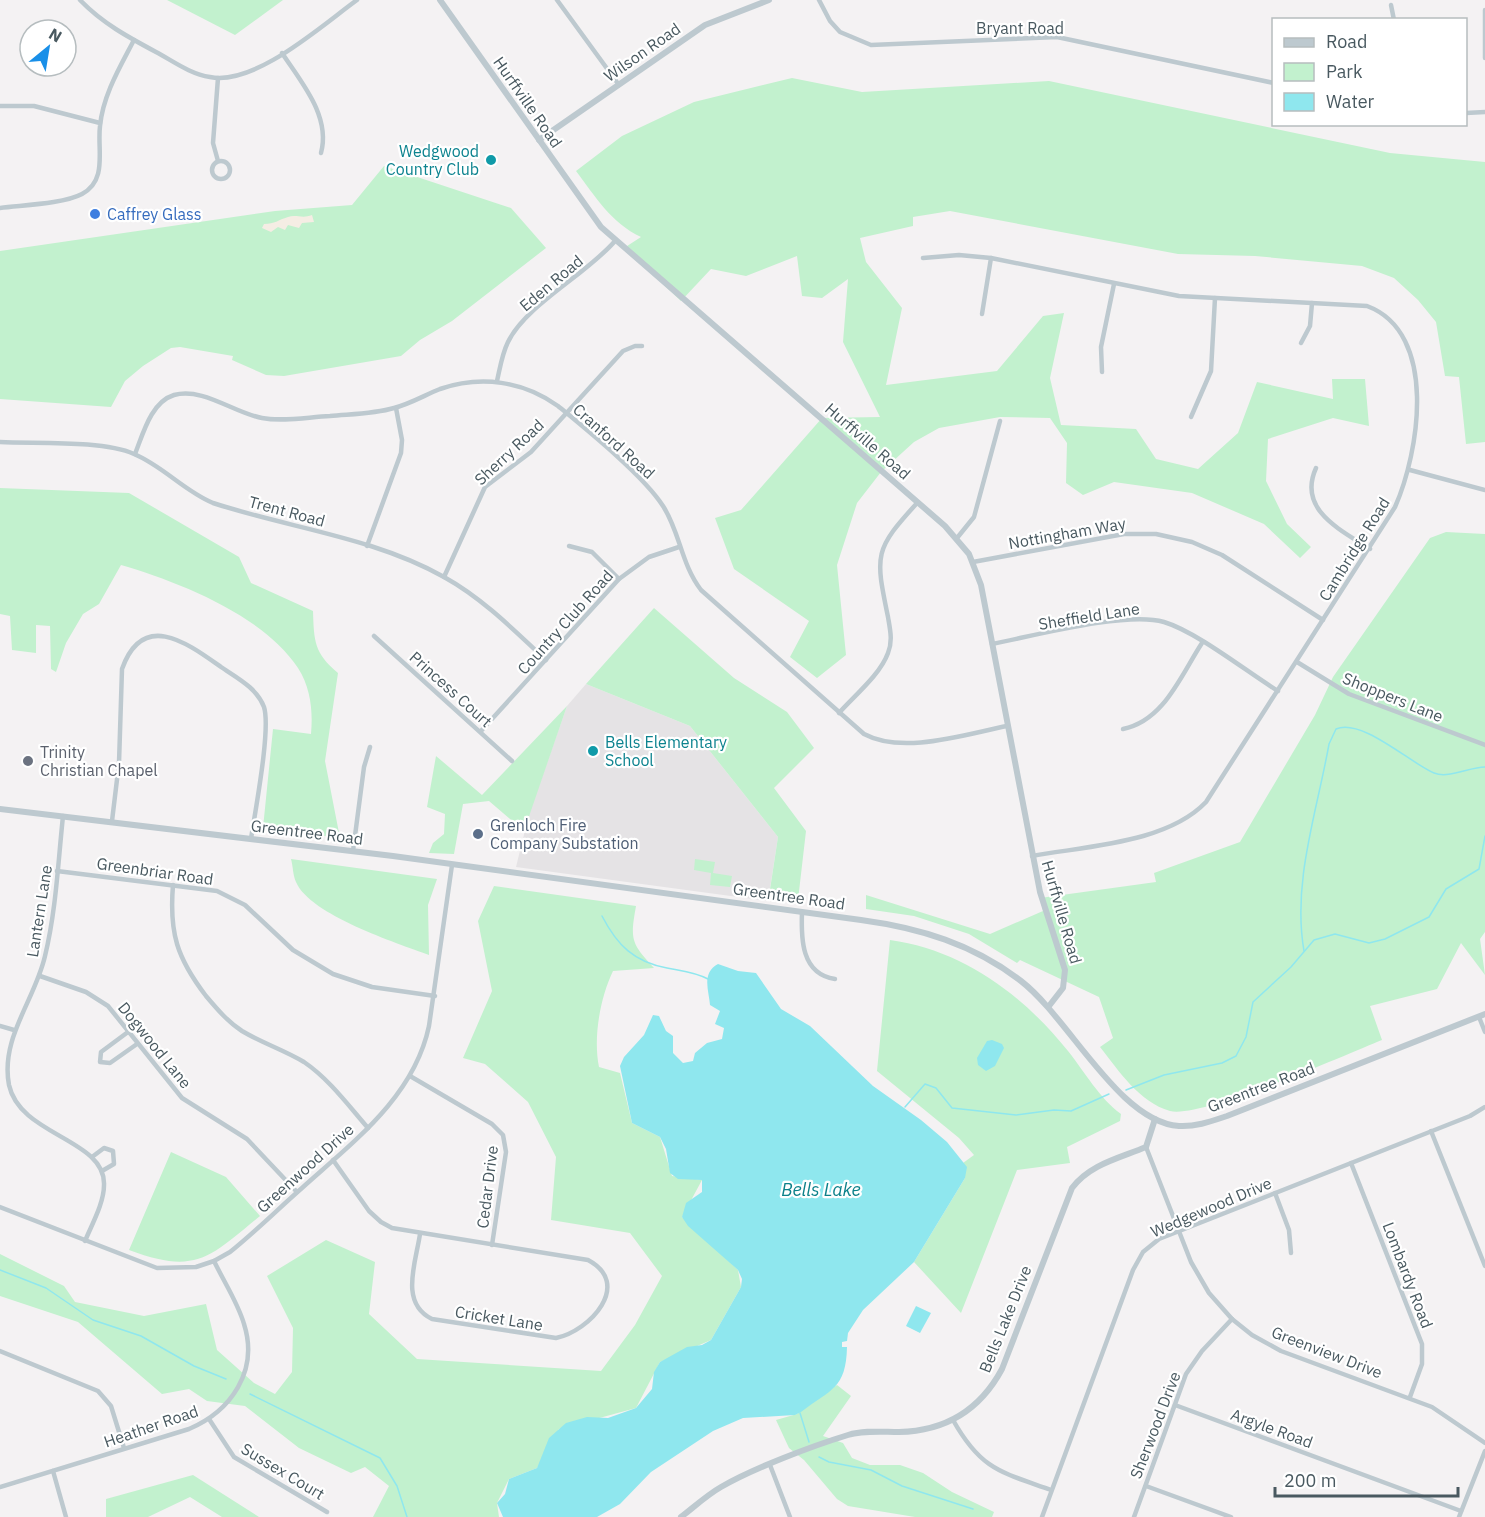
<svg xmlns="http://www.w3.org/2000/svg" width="1485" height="1517" viewBox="0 0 1485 1517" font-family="'IBM Plex Sans',sans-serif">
<rect width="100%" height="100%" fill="#f4f2f3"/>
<polygon fill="#e5e3e5" points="586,684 690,726 778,837 768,901 516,867 529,814 567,706"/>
<g fill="#c2f1ce">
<polygon points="167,0 283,0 235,35"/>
<path d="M792 78 862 92 1049 81 1390 153 1485 162V442L1466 444 1459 377 1445 376 1436 322 1418 300 1394 278 1362 266 1255 256 1178 254 950 211 913 217V226L860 238 866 262 902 308 886 385 997 371 1043 316 1064 313 1050 378 1061 425 1136 429 1156 459 1198 469 1238 433 1257 382 1333 399 1332 379H1365L1369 426 1333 418 1268 439 1266 481 1287 524 1311 547 1300 558 1264 524 1192 493 1114 482 1083 495 1066 483 1067 443 1050 418 1000 417 939 428 914 442 881 472 857 503 837 565 846 655 817 678 790 657 809 621 734 569 715 518 741 510 822 418 880 417 843 342 848 279 822 298 802 296 797 256 746 276 711 269 681 301 624 248 641 237C611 223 595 196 576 171L622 136 694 102Z"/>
<polygon points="384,166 511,208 546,248 452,321 420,340 401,356 284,376 266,375 232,360 233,356 180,347 171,348 143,366 125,381 111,407 0,399 0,251 275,211 352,205"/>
<path d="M0 488 129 493 239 557 251 583 313 611C314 641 314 653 338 673L325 761 340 838 263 828 273 729 311 734C313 712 311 688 298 668 263 615 179 582 121 565L99 604 83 614 66 643 56 672 51 669 50 626 36 625V653L12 650 10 616 0 614Z"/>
<path d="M1446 532 1485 534V932L1480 939 1485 975 1461 943 1437 989 1370 1006 1382 1040C1345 1055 1201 1119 1170 1111 1139 1102 1119 1071 1100 1047L1113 1038 1099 997 1020 960 1017 963 969 934 914 916 866 909V895L990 934 1043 911 1040 898 1156 882 1154 873 1240 842 1315 715 1333 677 1430 538Z"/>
<polygon points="654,608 734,678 787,712 814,748 774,788 806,831 798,900 769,896 778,837 690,726 586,684"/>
<polygon points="567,706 524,831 489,801 463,804 454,854 429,853 433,843 444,834 445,814 427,807 436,756 482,795"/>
<path d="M291 859 437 879 428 905 429 955C397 943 310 915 296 882 293 876 293 866 291 859Z"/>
<polygon points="695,859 715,862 713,873 732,876 730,887 710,885 711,873 694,870"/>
<path d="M494 886 636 906C630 940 631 943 654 968L613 971C600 998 593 1038 599 1067L620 1073 632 1123 660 1137 672 1176 702 1180 682 1217 738 1270 741 1287 711 1340 660 1362 636 1408 559 1429 537 1468 509 1479 497 1503 499 1517H373L389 1486 365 1467 351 1473 299 1448 245 1406 207 1401 189 1389 162 1394 78 1322 0 1296V1254L64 1286 75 1302 144 1316 206 1304 217 1350 254 1383 275 1394 292 1372 293 1328 267 1276 326 1240 375 1262 369 1314 417 1359 601 1371 635 1325 662 1276 630 1233 551 1220 556 1157 528 1102 485 1064 463 1058 492 991 478 921Z"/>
<path d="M890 940C963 950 1023 995 1068 1051 1084 1071 1100 1099 1121 1114L1120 1121 1067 1147 1070 1163 1017 1170 961 1313 914 1262 965 1178 963 1163 974 1155 959 1138 877 1071Z"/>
<path d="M171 1152 226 1177 260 1216C209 1258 196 1275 129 1250Z"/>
<polygon points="837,1385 851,1396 823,1436 843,1443 852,1458 870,1465 900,1465 923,1473 952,1492 994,1512 992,1517 915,1517 848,1506 837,1499 804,1460 789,1448 776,1420 797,1414"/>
<polygon points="193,1475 259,1517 222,1517 190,1497 148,1517 106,1517 106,1499"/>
</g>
<path fill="#f5ede4" d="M312 215 314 222 302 223 299 228 288 225 285 230 278 227 271 232 262 228 264 224C275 224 278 220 288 217 296 214 302 219 312 215Z"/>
<g fill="#8fe7ee">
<path d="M718 964 738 971 756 973 781 1009 810 1026 873 1086 921 1120 947 1142 967 1167 965 1178 914 1262 863 1310 848 1333 847 1341 842 1342V1347H847C846 1389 831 1389 801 1412L795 1415 743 1418 713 1431 651 1472 620 1504 597 1517H503L497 1503 505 1494 509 1479 537 1468 549 1438 566 1423 587 1417 608 1418 636 1408 652 1389 654 1372 660 1362 687 1347 702 1345 711 1340 741 1287 742 1279 738 1270 688 1226 682 1217 686 1203 702 1192V1180L678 1179 670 1173 666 1149 660 1137 632 1123 620 1066 624 1057 644 1035 653 1015 659 1016 666 1031 673 1036V1053L683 1063 693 1061 695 1053 707 1043 722 1039 724 1028 715 1024 720 1011 710 1005C709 991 701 973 718 964Z"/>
<polygon points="992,1040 1002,1044 1004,1048 995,1066 986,1071 978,1065 977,1058 987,1041"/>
<polygon points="916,1306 931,1313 920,1333 906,1326"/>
</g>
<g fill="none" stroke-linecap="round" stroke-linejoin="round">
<g stroke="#8fe7ee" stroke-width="1.5">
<path d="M602 916C617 945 634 962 667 968 682 971 695 972 708 979"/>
<path d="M1304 951C1292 882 1317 812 1329 744L1336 729C1362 718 1410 763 1434 773 1449 779 1469 767 1485 767"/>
<polyline points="1126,1090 1164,1075 1222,1063 1236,1056 1246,1037 1253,1002 1291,967 1314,940 1335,934 1369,943 1385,939 1429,917 1446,889 1479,869 1485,836"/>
<polyline points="905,1107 925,1084 936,1088 952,1108 1016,1115 1054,1110 1071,1111 1109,1094"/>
<polyline points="0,1270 46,1288 93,1320 141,1336 194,1366 226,1379"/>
<polyline points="250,1394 380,1458 397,1486 407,1517"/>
<polyline points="800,1413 809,1442"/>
<polyline points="819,1457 829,1462 871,1470 902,1486 973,1509"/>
</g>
<g stroke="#bdc9cf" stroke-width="4.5">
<path d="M80 0C102 23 128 37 156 52 173 61 190 74 210 77 255 86 321 26 357 0"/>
<polyline points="557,0 619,85"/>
<polyline points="819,0 830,21 840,32 871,45 1057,37 1274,83"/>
<polyline points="1391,5 1394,20"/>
<polyline points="1485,10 1485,58"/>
<path d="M282 53C301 82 331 116 321 153"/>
<polyline points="218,78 213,143 218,161"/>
<polyline points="0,106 34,106 100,123"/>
<polyline points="1466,113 1485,112"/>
<circle cx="221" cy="170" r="9"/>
<path d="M0 208C23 205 63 204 82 194 108 180 97 150 100 126 103 95 120 67 134 40"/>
<path d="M923 258 959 255 991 258 1179 296 1367 306C1439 333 1419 453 1395 507L1206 802C1167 843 1087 846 1032 856"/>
<polyline points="982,314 991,258"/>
<polyline points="1301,343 1310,326 1312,303"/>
<polyline points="1102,372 1101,347 1114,284"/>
<path d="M497 381C500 368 502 354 508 342 526 305 587 274 615 241"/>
<polyline points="1191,417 1211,371 1215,298"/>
<path d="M0 442C36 444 102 440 134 454 163 466 184 491 213 503 289 528 373 537 444 577 482 598 514 630 546 660"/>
<path d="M135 454C143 434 151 402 174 395 203 387 234 413 262 418 283 422 308 417 330 416 351 414 374 414 394 408 410 404 425 395 440 389 481 375 523 381 558 406 586 429 644 476 663 506 680 532 681 564 701 590L864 734C903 755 966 734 1007 726"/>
<path d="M1316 468C1297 510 1341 530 1370 549"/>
<polyline points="1410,470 1485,490"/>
<polyline points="957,538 974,517 1000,421"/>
<polyline points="367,546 401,453 402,440 396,408"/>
<polyline points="569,546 592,552 619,579"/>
<polyline points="973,562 1124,534 1156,534 1192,542 1222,555 1323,620"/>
<polyline points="444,577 485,487 531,452 623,351 635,346 642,346"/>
<polyline points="374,636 512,761"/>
<path d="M992 644C1033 636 1126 611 1164 622 1197 632 1247 672 1278 691"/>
<polyline points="1297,662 1349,694 1485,745"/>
<path d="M839 713C854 696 880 675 888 653 893 641 890 629 888 617 875 554 874 550 918 502"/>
<path d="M1123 729C1164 721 1181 675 1202 643"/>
<polyline points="481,731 619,579 649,557 679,547"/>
<path d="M63 816C58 863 56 911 45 956 35 1000 0 1038 9 1085 20 1136 106 1139 104 1185 104 1203 92 1224 85 1241"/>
<path d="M112 821 119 763 122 669C143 610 187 643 221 667 237 678 257 688 264 707 271 729 255 812 251 839"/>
<polyline points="353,851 364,767 370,747"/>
<polyline points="57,871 217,891 245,905 293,950 333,974 372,987 435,996"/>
<path d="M173 885C169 933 177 958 206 996 217 1009 228 1022 242 1031 262 1043 284 1050 304 1062 329 1079 348 1105 368 1128"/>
<path d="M802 912C801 938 801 974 835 979"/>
<polyline points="40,976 86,992 108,1006 182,1098 247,1139 297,1192"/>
<polyline points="1479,1017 1485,1032"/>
<polyline points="0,1026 14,1030"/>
<polyline points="128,1032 101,1052 100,1062 110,1063 137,1044"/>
<polyline points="410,1076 492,1124 503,1135 506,1152 492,1245"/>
<polyline points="1431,1131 1485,1266"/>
<polyline points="1146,1147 1191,1262 1209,1293 1232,1319 1252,1335 1281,1351 1432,1407 1485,1443"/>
<polyline points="92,1157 104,1148 113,1151 114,1164 102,1171"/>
<path d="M333 1160 369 1211 381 1222 392 1228 588 1260C633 1284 590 1331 556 1338L432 1319C399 1303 416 1262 420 1234"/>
<polyline points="1351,1163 1422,1344 1422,1364 1410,1397"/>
<polyline points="1275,1193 1289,1230 1291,1253"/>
<path d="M0 1207 157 1268 196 1267 214 1261 230 1252C255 1232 278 1209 302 1188 353 1142 414 1097 429 1026L452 865"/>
<polyline points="0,1351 98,1391 111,1406 124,1448"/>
<polyline points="1175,1405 1461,1511"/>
<polyline points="209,1419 234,1457 327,1512"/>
<path d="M953 1420C981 1470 1001 1472 1051 1490"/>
<polyline points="770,1465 790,1517"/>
<polyline points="53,1471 66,1517"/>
<polyline points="1146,1486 1231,1517"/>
<path d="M0 1487 189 1429C231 1411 259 1371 244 1324 238 1303 224 1282 214 1261"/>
<polyline points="1042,1517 1133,1270 1143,1252 1159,1239 1470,1116 1485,1107"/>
<polyline points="1134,1517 1186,1374 1202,1351 1232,1319"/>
<polyline points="1459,1517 1485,1451"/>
</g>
<g stroke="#bdc9cf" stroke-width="6">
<polyline points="440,0 601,227 945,526 969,554 981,585 1040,892 1065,970 1063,988 1049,1006"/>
<polyline points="539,140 705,25 769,0"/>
<path d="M0 809 393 856 861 920C920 928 973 944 1021 981 1069 1018 1119 1122 1179 1126 1196 1127 1212 1121 1227 1116L1485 1014"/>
<path d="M681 1517C694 1507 707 1495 721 1487 754 1468 812 1446 848 1435 864 1430 882 1432 899 1432 945 1431 980 1410 1002 1369L1072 1188C1090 1164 1120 1158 1146 1147L1155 1119"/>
</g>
</g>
<g fill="#0f9aa8" stroke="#fff" stroke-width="2">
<circle cx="491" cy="160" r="6"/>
<circle cx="593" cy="751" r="6"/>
</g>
<circle fill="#3f7fe0" stroke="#fff" stroke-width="2" cx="95" cy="214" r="6"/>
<circle fill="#6b7280" stroke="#fff" stroke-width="2" cx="28" cy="761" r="6"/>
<circle fill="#5c6f8a" stroke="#fff" stroke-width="2" cx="478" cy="834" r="6"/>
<g text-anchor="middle" stroke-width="4.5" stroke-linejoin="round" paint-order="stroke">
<g font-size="16" fill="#495960" stroke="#fff">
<text x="1020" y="34">Bryant Road</text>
<text transform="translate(642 52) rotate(-35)" y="6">Wilson Road</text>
<text transform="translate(528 102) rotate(55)" y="6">Hurffville Road</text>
<text transform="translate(551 283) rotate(-40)" y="6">Eden Road</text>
<text transform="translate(614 441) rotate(42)" y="6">Cranford Road</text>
<text transform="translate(868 441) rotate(41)" y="6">Hurffville Road</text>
<text transform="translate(509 452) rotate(-43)" y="6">Sherry Road</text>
<text transform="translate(287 511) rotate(15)" y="6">Trent Road</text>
<text transform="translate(1067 533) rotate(-10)" y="6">Nottingham Way</text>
<text transform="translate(1354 549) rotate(-58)" y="6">Cambridge Road</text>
<text transform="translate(1089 616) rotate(-9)" y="6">Sheffield Lane</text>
<text transform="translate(565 622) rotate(-48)" y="6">Country Club Road</text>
<text transform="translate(451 689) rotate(42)" y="6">Princess Court</text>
<text transform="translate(1393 697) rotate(22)" y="6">Shoppers Lane</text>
<text transform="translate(307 832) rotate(7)" y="6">Greentree Road</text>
<text transform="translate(155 871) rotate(8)" y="6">Greenbriar Road</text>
<text transform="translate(789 896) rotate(8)" y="6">Greentree Road</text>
<text transform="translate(39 911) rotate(-81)" y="6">Lantern Lane</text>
<text transform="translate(1062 912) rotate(74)" y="6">Hurffville Road</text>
<text transform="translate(155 1045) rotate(51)" y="6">Dogwood Lane</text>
<text transform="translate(1261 1087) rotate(-21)" y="6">Greentree Road</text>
<text transform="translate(305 1168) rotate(-42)" y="6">Greenwood Drive</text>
<text transform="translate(487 1187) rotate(-83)" y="6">Cedar Drive</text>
<text transform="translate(1211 1207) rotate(-23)" y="6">Wedgewood Drive</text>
<text transform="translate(1408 1275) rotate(69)" y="6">Lombardy Road</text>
<text transform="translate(499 1318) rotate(9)" y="6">Cricket Lane</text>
<text transform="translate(1005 1319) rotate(-68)" y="6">Bells Lake Drive</text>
<text transform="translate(1327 1352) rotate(21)" y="6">Greenview Drive</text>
<text transform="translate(1155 1425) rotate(-69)" y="6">Sherwood Drive</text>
<text transform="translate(151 1426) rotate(-19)" y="6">Heather Road</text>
<text transform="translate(1272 1428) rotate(20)" y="6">Argyle Road</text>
<text transform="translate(283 1471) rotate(31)" y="6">Sussex Court</text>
</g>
<g font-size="16" fill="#0d838f" stroke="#fff" text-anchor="end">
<text x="479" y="157">Wedgwood<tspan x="479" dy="18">Country Club</tspan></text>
<text x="605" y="748" text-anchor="start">Bells Elementary<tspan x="605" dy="18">School</tspan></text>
</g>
<g font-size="16" fill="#366cbe" stroke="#fff" text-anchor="start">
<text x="107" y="220">Caffrey Glass</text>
</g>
<g font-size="16" fill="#5b616d" stroke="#fff" text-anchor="start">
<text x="40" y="758">Trinity<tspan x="40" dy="18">Christian Chapel</tspan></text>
</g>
<g font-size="16" fill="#4e5e75" stroke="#fff" text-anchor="start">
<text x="490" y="831">Grenloch Fire<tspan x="490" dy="18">Company Substation</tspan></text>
</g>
<g font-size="18" font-style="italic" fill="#0c818a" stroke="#fff">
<text x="821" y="1196">Bells Lake</text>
</g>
</g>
<rect x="1272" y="18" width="195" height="108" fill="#ffffff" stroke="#b6bdbf" stroke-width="1.5"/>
<rect x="1284" y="38" width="30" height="9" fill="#bdc9cf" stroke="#b6bdbf" stroke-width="1.5"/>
<text x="1326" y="48" font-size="18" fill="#495960">Road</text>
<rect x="1284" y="63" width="30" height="18" fill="#c2f1ce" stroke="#b6bdbf" stroke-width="1.5"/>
<text x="1326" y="78" font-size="18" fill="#495960">Park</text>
<rect x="1284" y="93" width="30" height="18" fill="#8fe7ee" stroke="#b6bdbf" stroke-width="1.5"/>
<text x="1326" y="108" font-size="18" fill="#495960">Water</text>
<g transform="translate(48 48) rotate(30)"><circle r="28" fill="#ffffff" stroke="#b6bdbf" stroke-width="1.5"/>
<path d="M0-4.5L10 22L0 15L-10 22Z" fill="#198fe8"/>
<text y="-9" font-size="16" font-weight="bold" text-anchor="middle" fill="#495960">N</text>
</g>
<path d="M1275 1487v9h183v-9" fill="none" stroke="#495960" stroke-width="3"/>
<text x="1284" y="1487" font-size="18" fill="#495960" stroke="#ffffff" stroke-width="4.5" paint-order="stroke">200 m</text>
</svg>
